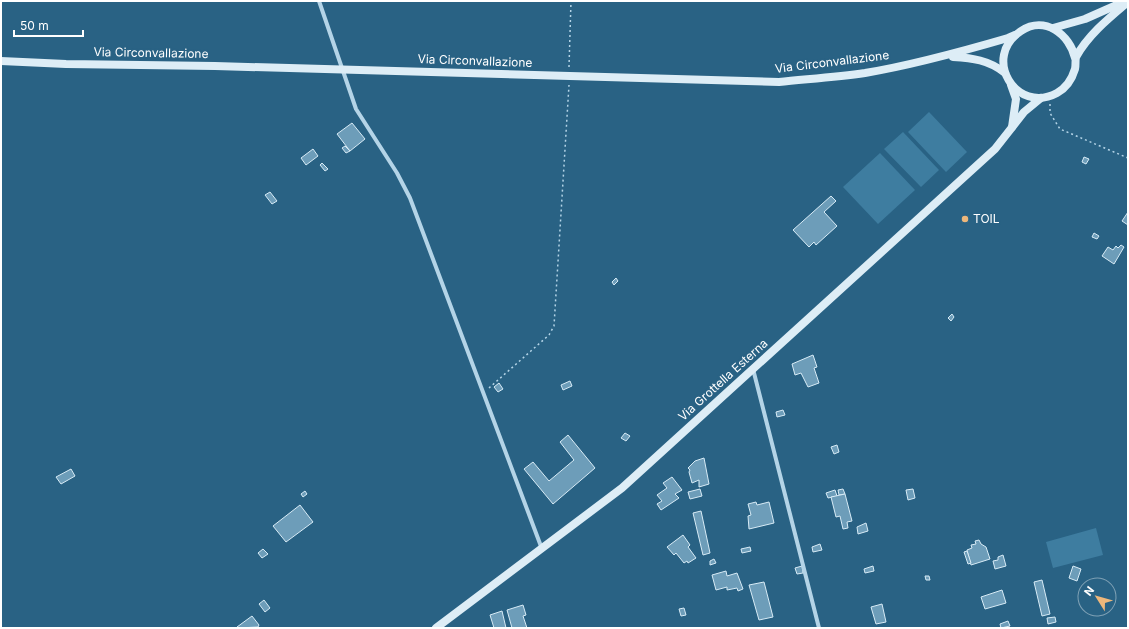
<svg xmlns="http://www.w3.org/2000/svg" width="1129" height="629" viewBox="0 0 1129 629" font-family="Inter,sans-serif">
<rect width="100%" height="100%" fill="#296284"/>
<g fill="#3e7da0">
<polygon points="929,112 967,152 946,172 908,132"/>
<polygon points="903,132 939,170 921,187 884,149"/>
<polygon points="880,153 915,190 878,224 843,187"/>
<polygon points="1096,528 1103,555 1053,568 1046,542"/>
</g>
<g fill="#6d9db9" stroke="#d7ebf6">
<polygon points="352,123 365,139 350,151 337,134"/>
<polygon points="345,146 350,151 346,153 342,148"/>
<polygon points="313,149 318,156 306,165 301,158"/>
<polygon points="1084,157 1089,159 1086,164 1082,162"/>
<polygon points="322,163 328,169 325,171 320,165"/>
<polygon points="270,192 277,201 272,204 265,195"/>
<polygon points="831,196 836,201 824,212 837,226 816,245 814,242 809,247 793,230"/>
<polygon points="1128,212 1128,225 1122,221"/>
<polygon points="1094,233 1099,236 1097,239 1092,237"/>
<polygon points="1121,245 1124,247 1114,264 1102,256 1108,247 1113,250 1116,246 1118,248"/>
<polygon points="616,278 618,281 614,285 612,282"/>
<polygon points="952,314 954,317 951,321 948,318"/>
<polygon points="813,355 817,367 814,368 819,383 808,387 801,373 795,375 792,364"/>
<polygon points="570,381 572,386 563,390 561,385"/>
<polygon points="499,383 503,389 498,392 494,387"/>
<polygon points="783,410 785,415 777,417 776,412"/>
<polygon points="625,433 630,436 626,441 621,438"/>
<polygon points="568,435 595,468 553,504 524,469 533,462 549,481 574,460 560,442"/>
<polygon points="837,445 839,452 834,454 831,447"/>
<polygon points="704,458 709,484 699,487 699,480 692,483 689,472 690,470 688,468 695,461"/>
<polygon points="71,469 75,476 61,484 56,477"/>
<polygon points="672,477 682,490 675,494 679,498 661,510 657,504 662,501 657,495 667,488 663,483"/>
<polygon points="700,489 702,496 690,499 688,492"/>
<polygon points="843,489 845,494 839,495 838,490"/>
<polygon points="913,489 915,498 908,500 906,490"/>
<polygon points="835,490 837,496 828,498 826,493"/>
<polygon points="305,491 307,494 303,497 301,494"/>
<polygon points="845,494 852,521 847,522 848,528 843,529 840,516 836,517 831,497"/>
<polygon points="756,502 757,505 769,502 774,523 749,529 748,516 751,515 748,504"/>
<polygon points="300,505 313,522 286,542 273,526"/>
<polygon points="701,511 710,553 703,555 693,513"/>
<polygon points="866,523 868,531 858,534 857,527"/>
<polygon points="683,535 690,545 688,547 696,558 688,563 687,561 684,563 676,553 674,555 667,547"/>
<polygon points="979,540 981,544 986,547 990,559 971,565 967,550 972,548 971,545 976,544 975,541"/>
<polygon points="820,544 822,550 813,552 812,547"/>
<polygon points="750,547 751,551 742,553 741,549"/>
<polygon points="263,549 268,554 262,558 258,553"/>
<polygon points="967,551 971,563 968,564 964,552"/>
<polygon points="1003,555 1006,566 995,569 993,561 998,560 998,557"/>
<polygon points="714,559 716,563 710,565 710,561"/>
<polygon points="802,566 803,573 797,574 795,568"/>
<polygon points="873,566 874,571 865,573 864,569"/>
<polygon points="1073,566 1081,569 1077,581 1069,578"/>
<polygon points="726,571 727,576 737,573 743,589 738,591 737,588 727,590 727,587 716,590 712,575"/>
<polygon points="925,576 929,576 930,580 926,580"/>
<polygon points="1042,580 1050,614 1042,616 1034,582"/>
<polygon points="764,582 773,617 759,620 749,585"/>
<polygon points="1002,590 1006,603 985,609 981,597"/>
<polygon points="264,600 270,608 265,612 259,604"/>
<polygon points="882,604 886,622 876,624 871,607"/>
<polygon points="523,605 526,615 523,616 527,628 512,628 507,610"/>
<polygon points="684,608 686,615 681,616 679,609"/>
<polygon points="502,611 506,628 494,628 490,615"/>
<polygon points="252,616 259,625 258,627 238,628 237,627"/>
<polygon points="1055,617 1056,622 1048,624 1047,618"/>
<polygon points="1008,621 1010,626 1001,628 1000,624"/>
</g>
<g fill="none" stroke-linecap="round" stroke-linejoin="round">
<g stroke="#b4d4e7" stroke-width="1.5" stroke-dasharray="2 3" stroke-linecap="butt">
<polyline points="569,67 571,1"/>
<polyline points="1050,104 1050,113 1060,129 1128,158"/>
<polyline points="489,388 549,335 554,326 569,85"/>
</g>
<g stroke="#b4d4e7" stroke-width="4">
<polyline points="319,1 356,109 397,173 410,198 542,549"/>
<polyline points="753,369 819,628"/>
</g>
<g stroke="#ddedf6" stroke-width="8">
<polyline points="1053,28 1085,19 1121,3"/>
<path d="M953 57C972 58 989 60 1005 73"/>
<path d="M1075 58C1070 35 1045 15 1021 31 981 57 1016 115 1057 93 1066 88 1072 79 1075 69 1076 65 1075 61 1076 57 1088 35 1109 18 1128 2"/>
<path d="M1 61 66 64 215 66 779 82C808 79 837 77 865 73 913 65 960 52 1008 38L1015 35"/>
<polyline points="1011,85 1016,99 1012,127"/>
<polyline points="436,628 622,488 995,149 1024,112 1041,98"/>
</g>
</g>
<circle fill="#edb77b" stroke="#296284" stroke-width="1.5" cx="965" cy="219" r="4"/>
<g text-anchor="middle" stroke-width="4" stroke-linejoin="round" paint-order="stroke">
<g font-size="12" fill="#fff" stroke="#296284">
<text transform="translate(151 53) rotate(1)" y="4">Via Circonvallazione</text>
<text transform="translate(475 61) rotate(2)" y="4">Via Circonvallazione</text>
<text transform="translate(832 62) rotate(-7)" y="4">Via Circonvallazione</text>
<text transform="translate(723 380) rotate(-42)" y="4">Via Grottella Esterna</text>
</g>
<g font-size="12" fill="#fff" stroke="#296284" text-anchor="start">
<text x="973" y="223">TOIL</text>
</g>
</g>
<rect width="1129" height="629" fill="none" stroke="#ffffff" stroke-width="4"/>
<g transform="translate(1097 597) rotate(307)"><circle r="19" fill="#296284" stroke="#7fa1b5"/>
<path d="M0-3L7 15L0 10L-7 15Z" fill="#edb77b"/>
<text y="-6" font-size="11" font-weight="bold" text-anchor="middle" fill="#ffffff">N</text>
</g>
<path d="M14 30v6h69v-6" fill="none" stroke="#ffffff" stroke-width="2"/>
<text x="20" y="30" font-size="12" fill="#ffffff" stroke="#296284" stroke-width="3" paint-order="stroke">50 m</text>
</svg>
